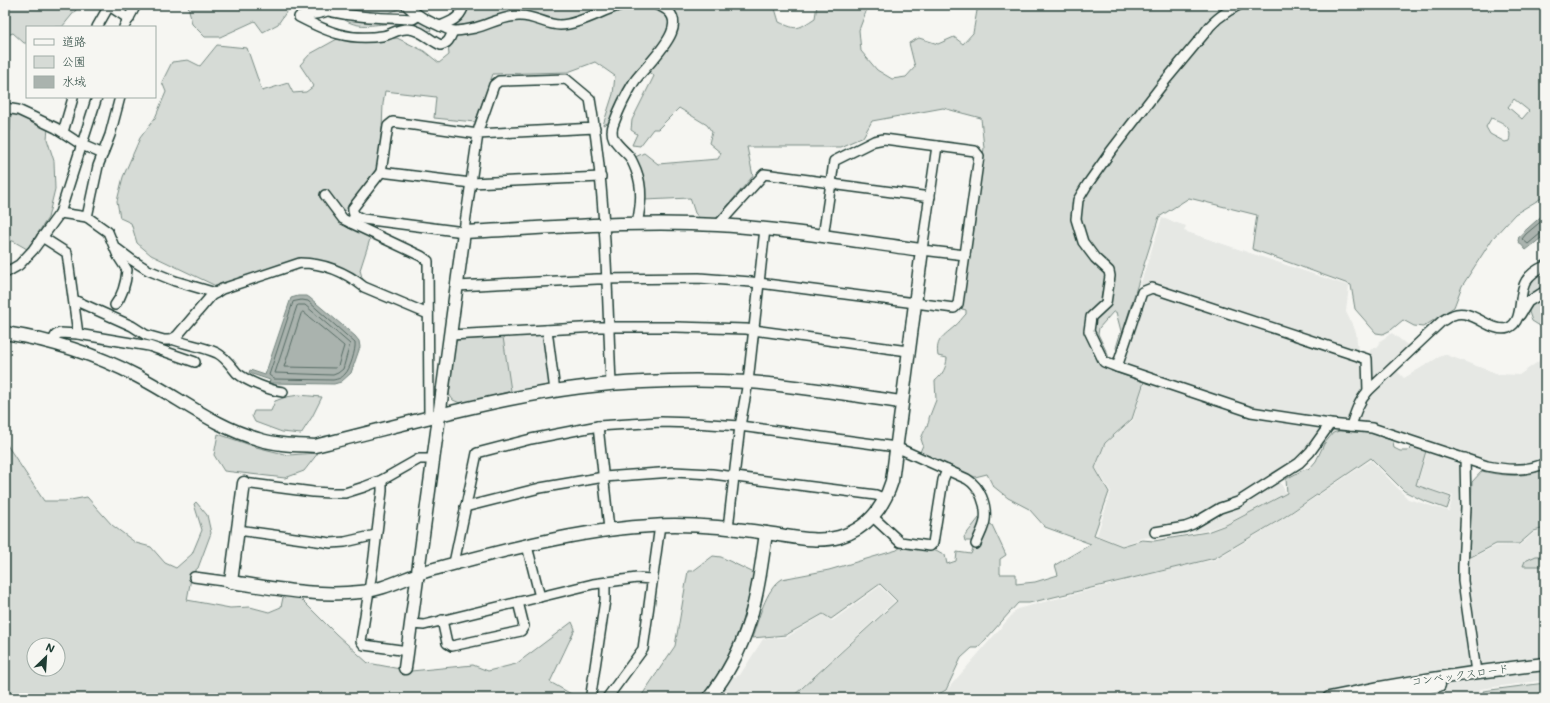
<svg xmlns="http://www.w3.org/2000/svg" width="1550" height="703" viewBox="0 0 1550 703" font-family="Mali,'Klee One',sans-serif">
<rect width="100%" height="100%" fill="#f6f6f2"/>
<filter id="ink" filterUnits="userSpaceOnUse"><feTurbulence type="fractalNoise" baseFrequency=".025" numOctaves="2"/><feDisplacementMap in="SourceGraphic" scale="8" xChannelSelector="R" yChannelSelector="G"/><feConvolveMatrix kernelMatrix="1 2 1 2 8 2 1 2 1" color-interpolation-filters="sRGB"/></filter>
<g filter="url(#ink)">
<g fill="#e6e8e4">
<polygon points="1162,218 1186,226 1184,231 1349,286 1346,312 1356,332 1358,352 1370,356 1370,350 1379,346 1380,341 1392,333 1415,351 1395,369 1404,378 1444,354 1498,374 1519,375 1545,357 1545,467 1532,472 1516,474 1487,471 1471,466 1467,560 1496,546 1520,545 1534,533 1545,529 1545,680 1480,689 1481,698 933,698 946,691 1017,609 1186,565 1215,560 1283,519 1371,460 1408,499 1449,511 1453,496 1417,485 1427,451 1372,432 1339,429 1332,433 1319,447 1302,469 1279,480 1286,493 1226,524 1204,531 1142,538 1122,545 1097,535 1111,492 1096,468 1106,443 1133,420 1145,382 1112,371"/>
<polygon points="538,335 543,338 549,381 545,386 457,403 451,398 449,394 455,344 457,340"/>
<polygon points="880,586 895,601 790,698 700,698 719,671 735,677 740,675 763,639 787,637 823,615 832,621"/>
</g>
<g fill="#d6dbd6" stroke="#7a8c85" fill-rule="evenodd">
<polygon points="5,5 80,5 62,27 27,27 27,43 24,43 13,33 5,36"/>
<polygon points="188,5 291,5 278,24 263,32 255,21 220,37 205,37 192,24"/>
<polygon points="363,5 402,5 404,7 386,14 352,11"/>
<path d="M468 5H774L779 22C798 31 798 29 815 18L817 5H866L867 9 859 30 861 51 877 70 892 79 906 77 915 67 909 43 919 38 938 44 954 37 963 44 973 33 978 5H1545V196L1515 214 1493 238 1462 286 1454 307 1423 327 1414 326 1403 320 1391 330 1383 334 1376 333 1355 309 1351 285 1252 249 1257 215 1189 198 1159 217 1117 350 1116 348 1121 331 1116 312H1113L1099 328 1098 334 1108 355 1111 371 1144 382 1132 419 1105 443 1095 468 1109 492 1094 535 1122 546 1142 540 1154 541 1207 532 1226 525 1287 493 1286 479 1303 470 1310 468 1316 461 1324 444 1333 433 1339 431 1371 433 1393 441 1394 448 1400 451H1408L1412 447 1426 451 1416 485 1451 497 1447 509 1422 500 1404 491 1371 458 1283 518 1215 558 1029 603H1018L978 648H972L961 658 946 690 931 698H791L897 601 880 584 831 619 823 614 786 635 752 638C759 619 765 590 782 579L829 570 897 550 902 546 936 550 945 555 947 564 956 561 957 552 971 554 974 546 971 541H965L964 537 979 518 992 525 1006 555 1000 559V574H1016V584L1035 582 1058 575 1055 565 1091 544 1045 527 1029 509 1008 498 993 486 987 474 975 477 920 452 923 445 921 439C923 432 930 423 929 418L936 400 935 381C943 374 946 368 947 358L938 356C935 339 944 336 955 326 959 323 962 318 966 314V310L962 309 984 148 981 118 943 108 872 121 863 137 840 147H747L753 176 716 219H700L695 213 690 198 645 200 643 184 633 158 644 153 658 164 718 159 721 153 709 143 712 132 707 125 679 108 658 129H653L640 146 632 145 637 134 631 130 632 120 654 76 643 68 610 122 603 125 613 94 615 76 595 62 568 72 493 74 475 122 434 118 436 97 385 91 383 104 382 129 377 168 342 214 371 236 360 270 363 281 313 260 229 284 216 286 151 255 137 243 131 223 120 218 117 201 123 177 140 138 155 118 166 92 162 82 172 62 188 60 200 66 217 45 247 48 262 91 288 83 293 93 306 92 314 86 300 65 310 54 339 38 370 41 397 38 424 51 439 63 449 55C446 40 457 36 455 24 454 21 452 17 450 15ZM1514 99 1529 111 1522 119 1508 107ZM1491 118C1503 122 1513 127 1509 141L1505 142 1490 134 1486 127Z"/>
<path d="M345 17 418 20 432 27 430 31C418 29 406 26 393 24 376 23 361 30 345 20Z"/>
<polygon points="11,112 48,128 47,139 54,161 55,189 48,218 27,249 13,241 5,241 5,131 10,131"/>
<polygon points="1545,270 1545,333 1540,326 1532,321 1529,312 1527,294 1528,284 1535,275"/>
<polygon points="503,337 511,391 462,404 453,400 449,394 455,344 457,340"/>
<polygon points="299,395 322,397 312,417 301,434 282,432 255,422 252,416 254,411 271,411 275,401 286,397"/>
<polygon points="218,434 256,447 288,455 318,453 304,471 285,478 224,471 214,455"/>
<path d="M5 442 44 501H65L87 497 112 525 136 543 151 547 165 563 176 568 192 554 202 530 194 504 196 502 207 515 211 533 198 568 192 573 187 600 230 608 250 607 269 612 281 607 284 593 296 594 336 634 368 663 411 671 473 665 488 671 516 664 572 622 575 629 550 682 573 695V698H5ZM34 645H58V669H34Z"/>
<path d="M1545 469V528L1534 531 1519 544H1496L1469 558 1472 482 1482 471C1502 476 1526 478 1545 469Z"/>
<path d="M713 556 721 557 754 573C745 619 731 662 700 698H640L675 646 688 571H693Z"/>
<polygon points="1536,556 1545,556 1545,566 1523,566 1525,561"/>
<polygon points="1545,683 1545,698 1485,698 1483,691"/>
</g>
<g fill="#aab3ae" stroke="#72847d">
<polygon points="1545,213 1545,235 1526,250 1518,241 1519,236"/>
<polygon points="298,296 307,296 310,298 355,336 359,341 360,347 351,373 341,382 334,384 269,383 270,380 249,373 250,370 265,375 291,298"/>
</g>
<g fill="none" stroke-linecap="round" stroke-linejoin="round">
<g stroke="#576c65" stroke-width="1">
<polyline points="1545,218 1526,234 1522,239 1528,244 1541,233 1545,233"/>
<path d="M302 300 308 301 355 343C356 349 350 370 345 374 342 378 338 379 333 380L274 379 269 375 293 302Z"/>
<polygon points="299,305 305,305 350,344 343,369 338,373 333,375 275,373 297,306"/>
<polygon points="303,312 344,346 338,366 336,368 284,367 301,314"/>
</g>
<defs>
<g id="minor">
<polyline points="108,5 129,19"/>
<path d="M308 5C341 17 378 18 413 19L418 16"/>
<path d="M406 5C417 16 428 21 442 27 446 28 450 31 454 31 460 31 469 29 475 28 490 24 503 16 519 16 533 15 546 25 560 25 578 25 603 10 621 5"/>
<path d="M1239 5C1225 12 1213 20 1204 34L1165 81 1111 151 1087 185 1078 200 1076 219 1083 242 1095 258 1109 271 1110 276 1106 303 1091 317 1089 331 1104 362 1117 367 1251 412 1330 424 1372 428 1487 466C1506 470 1527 472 1545 463"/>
<path d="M327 11C319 15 308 14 299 17 328 32 348 41 382 36 391 35 398 28 408 29 421 29 430 41 441 45 449 43 450 38 453 31"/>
<path d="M440 26C450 22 459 19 463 8L459 5"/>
<polyline points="97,27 109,6"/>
<polyline points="124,27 136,5"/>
<polyline points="5,108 18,110 33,117 56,128 82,145 103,154"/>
<path d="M595 128 478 134 393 122 388 126 381 172 353 208C352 215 357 217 363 219L464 232 465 223 478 134 479 128 494 85 499 81 566 79 590 99C606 193 607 289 611 384"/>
<polyline points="63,132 73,98 72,97"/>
<polyline points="381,172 471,183 601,177"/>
<polyline points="325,195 343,219 351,223"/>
<polyline points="60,213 87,217"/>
<polyline points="355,215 351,223 421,256 428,261 429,418"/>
<path d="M637 224C641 205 643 188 636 170 634 165 632 160 629 156 620 146 607 139 614 123 619 109 626 95 634 82 645 65 701 20 657 5"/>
<polyline points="718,225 764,174 831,183 834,161 874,141 884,139 937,146 922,250 965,255"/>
<polyline points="42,237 67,253 78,334"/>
<polyline points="823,237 831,183 839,185 930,197"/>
<polyline points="116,248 132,260 148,270 175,281 216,293"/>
<polyline points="5,273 19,265 33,250 60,213 97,97"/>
<polyline points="457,286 597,279 699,278 751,282 954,308 958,304 979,156 975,151 937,146"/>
<path d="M74 300 132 326 146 335 164 340H170L177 336 211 296 222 289 300 263C323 263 346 272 364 287L428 314"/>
<path d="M115 305C123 295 126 282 127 270L118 256 108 232 87 217 98 166 110 135 120 97"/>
<polyline points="1520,315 1528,302 1545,291"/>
<polyline points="547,330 555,391"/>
<polyline points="450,335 599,327 676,327 746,329 908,351"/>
<path d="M172 339C187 345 202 346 217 353 225 357 231 366 237 373 248 382 269 390 283 392"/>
<polyline points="52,342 56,335 60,333 78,334 149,346 195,362"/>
<polyline points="1117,367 1142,292 1152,288 1367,359 1368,391"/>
<polyline points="598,426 609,529"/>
<path d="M1351 426C1355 413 1359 401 1368 391L1442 321C1446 319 1449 316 1453 315 1472 307 1491 334 1508 328 1525 321 1517 295 1526 281 1530 274 1538 269 1545 266"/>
<polyline points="1465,458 1466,507 1463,567 1463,581 1476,672"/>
<polyline points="382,480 382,491 373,565 361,641 364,645 408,651"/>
<polyline points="244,483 313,492 330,493 345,493 364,487 382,480 419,459 434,459"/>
<polyline points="465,507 540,488 604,477 673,472 712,474 876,495 885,499"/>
<polyline points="873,517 900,542 930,546 933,543 943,480 947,470"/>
<polyline points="728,528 740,426 748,382 765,229"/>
<polyline points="238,530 331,543 345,542 376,535"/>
<polyline points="1155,532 1185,527 1193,524 1220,508 1238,502 1299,463 1310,452 1330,424"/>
<polyline points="527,546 540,597"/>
<path d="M454 563 477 453 531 439 598 426 661 422 695 423 740 426 896 447 967 479C980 487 987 505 985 520 984 528 979 536 976 544"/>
<polyline points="194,577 231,582"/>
<polyline points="442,620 447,643 452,646 521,631 524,626 518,602"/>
<polyline points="412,624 424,625 593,584 637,578 652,579"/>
<polyline points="592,698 591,694 605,600 605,583"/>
<polyline points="607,698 643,649 660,525"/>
</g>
<g id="tertiary">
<path d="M5 333C51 340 95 354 137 376 177 396 214 427 258 439 276 445 296 445 315 446 422 420 533 386 643 382 678 380 714 380 749 382 800 386 851 395 901 402"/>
<path d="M244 483 231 582C274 588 316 597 360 592 386 590 409 575 434 569 512 548 593 526 675 525 708 525 741 529 773 534 794 537 818 543 839 537 867 529 884 507 892 481L922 250C854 241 786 229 718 225 634 220 549 228 464 232L405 668"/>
<path d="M709 698C751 645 757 597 766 533"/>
<path d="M1329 698C1400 683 1472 672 1545 664"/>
<polyline points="1375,698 1439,685"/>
</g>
</defs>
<use href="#minor" stroke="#1f3d34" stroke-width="12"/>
<use href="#tertiary" stroke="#1f3d34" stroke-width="15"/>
<use href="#minor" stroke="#f6f6f2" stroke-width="9"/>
<use href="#tertiary" stroke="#f6f6f2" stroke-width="12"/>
</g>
</g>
<g text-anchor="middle" stroke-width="4" stroke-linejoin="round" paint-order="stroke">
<g font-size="11" fill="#1f3d34" stroke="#f6f6f2">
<text transform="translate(1460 675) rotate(-8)" y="4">コンベックスロード</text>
</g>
</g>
<rect width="1550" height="703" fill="none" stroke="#f6f6f2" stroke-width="20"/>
<rect x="10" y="10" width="1530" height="683" fill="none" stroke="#1f3d34" stroke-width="1.5" filter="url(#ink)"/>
<rect x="26" y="26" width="130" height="72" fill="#f6f6f2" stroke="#a0aca6"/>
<rect x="34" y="39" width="20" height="6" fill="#f6f6f2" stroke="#a0aca6"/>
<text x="62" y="46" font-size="12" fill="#1f3d34">道路</text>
<rect x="34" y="56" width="20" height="12" fill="#d6dbd6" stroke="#a0aca6"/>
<text x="62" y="66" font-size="12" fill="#1f3d34">公園</text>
<rect x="34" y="76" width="20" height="12" fill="#aab3ae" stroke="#a0aca6"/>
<text x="62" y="86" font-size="12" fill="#1f3d34">水域</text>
<g transform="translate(46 657) rotate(25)"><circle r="19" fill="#f6f6f2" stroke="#a0aca6"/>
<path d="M0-3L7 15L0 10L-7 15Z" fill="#1f3d34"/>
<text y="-6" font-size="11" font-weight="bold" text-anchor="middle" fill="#1f3d34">N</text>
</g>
</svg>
